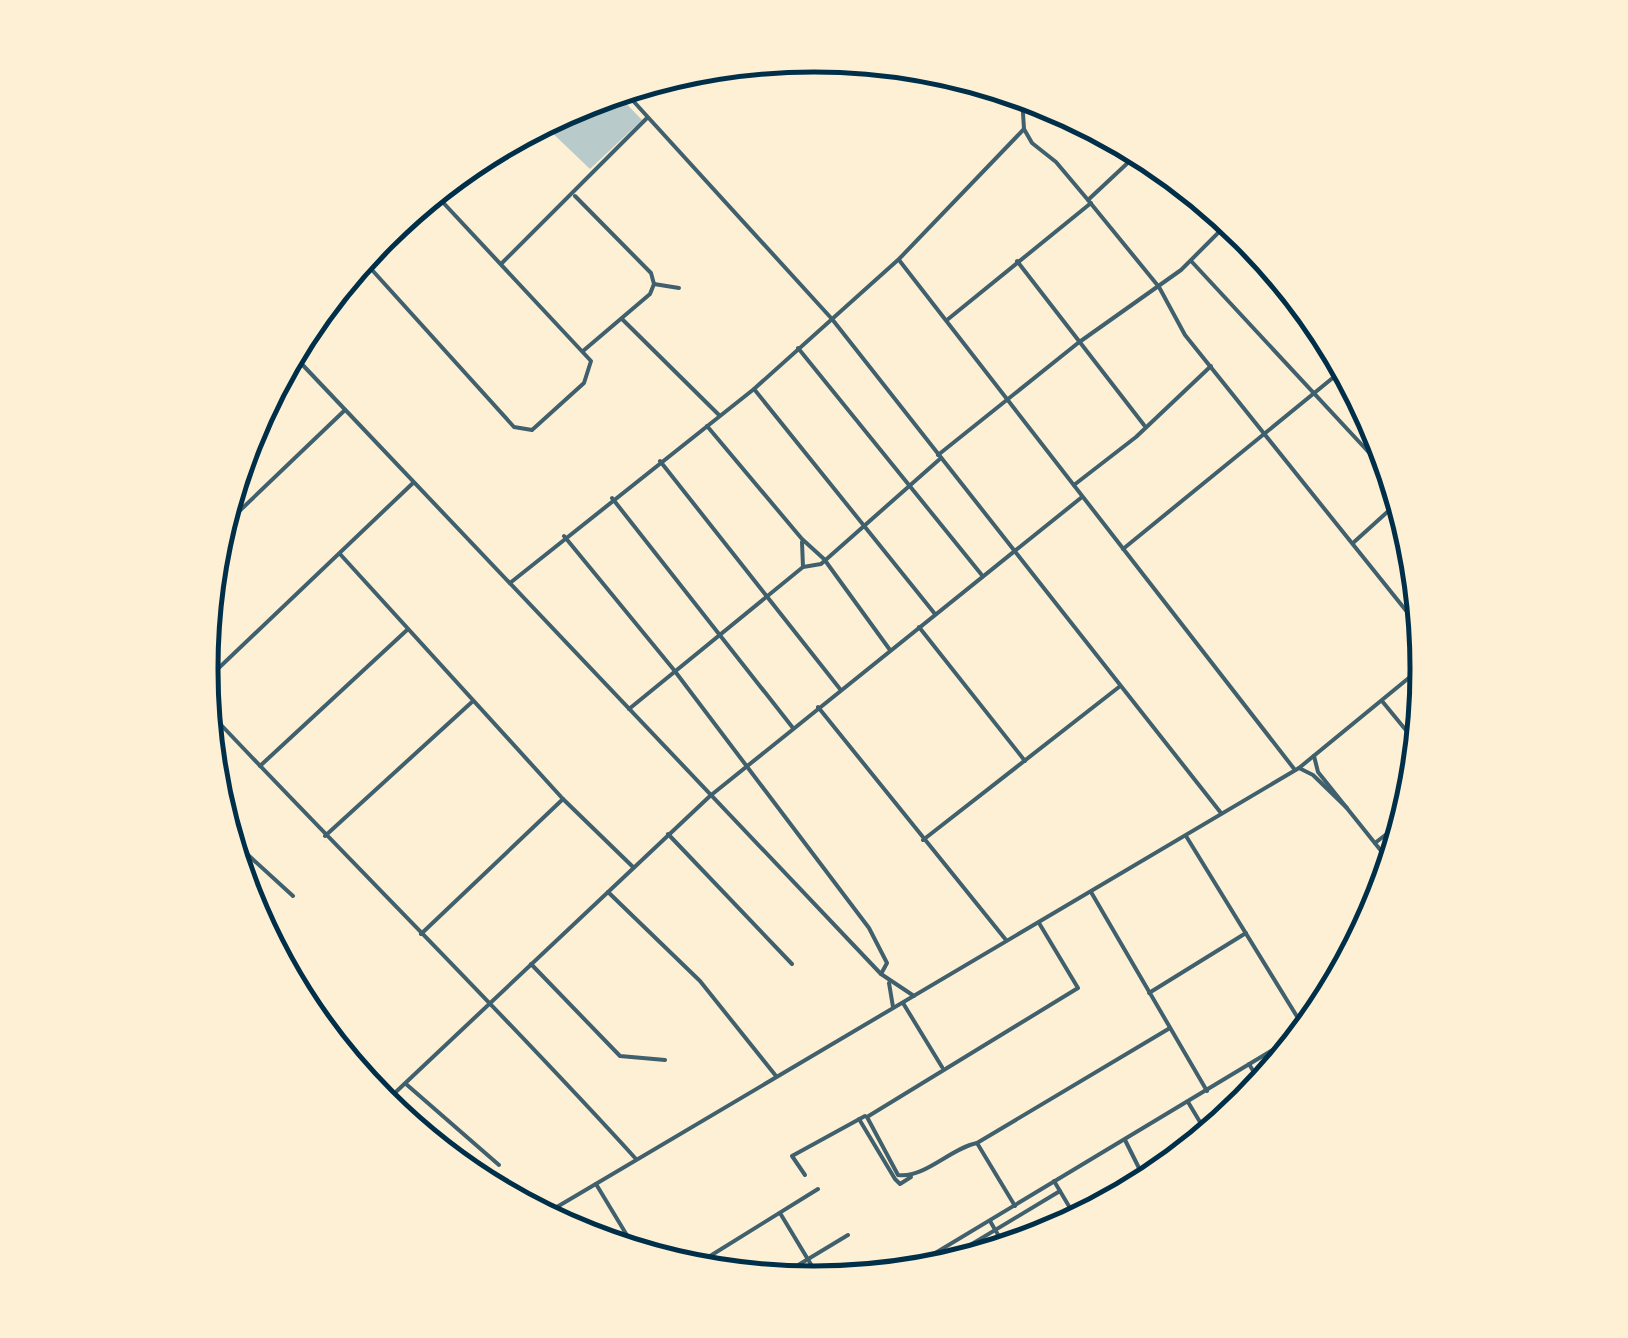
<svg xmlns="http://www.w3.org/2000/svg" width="1628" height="1338" viewBox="0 0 1628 1338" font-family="Mulish,sans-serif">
<rect width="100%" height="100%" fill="#fdf0d5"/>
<polygon fill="#b9caca" points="617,94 642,120 590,169 544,125 580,102"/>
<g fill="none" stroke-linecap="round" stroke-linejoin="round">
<g stroke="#3f606c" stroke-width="4">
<polyline points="625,92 832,319 1221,813"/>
<polyline points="575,196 651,273 654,284"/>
<polyline points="1088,200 1133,158"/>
<polyline points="369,252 402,220"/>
<polyline points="363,260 514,427 532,430 584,383 591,361 437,196"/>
<polyline points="899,260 1295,770"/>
<polyline points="1017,261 1144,425"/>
<polyline points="1192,262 1389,474"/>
<polyline points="502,263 647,118"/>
<polyline points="654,284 679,288"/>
<polyline points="622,319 719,415"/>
<polyline points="947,320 1091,203"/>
<polyline points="798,348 981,574"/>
<polyline points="583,351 650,294 654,284"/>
<polyline points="754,389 935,614"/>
<polyline points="707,426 802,539 824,559 890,650"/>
<polyline points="938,455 1078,343 1181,270 1229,222"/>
<polyline points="660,461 840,689"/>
<polyline points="1074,485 1136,437 1211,366"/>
<polyline points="612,498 793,728"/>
<polyline points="229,521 345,410"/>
<polyline points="564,536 674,670 869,928 887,963 881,974"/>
<polyline points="1353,543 1395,505"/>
<polyline points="1123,549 1340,372"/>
<polyline points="340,554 563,799 632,866"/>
<polyline points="803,567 821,564 941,458"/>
<polyline points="919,627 1025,761"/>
<polyline points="203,683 413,483"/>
<polyline points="1382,701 1414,740"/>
<polyline points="818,707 1006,940"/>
<polyline points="629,709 803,567 802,542"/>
<path d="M208 711C350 862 497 1006 636 1159"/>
<polyline points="260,766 407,630"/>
<polyline points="668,834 792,964"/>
<polyline points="325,836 473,701"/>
<polyline points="1186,836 1301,1023"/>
<polyline points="923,840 1119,687"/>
<polyline points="235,843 293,896"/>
<polyline points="1375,843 1397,826"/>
<polyline points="608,892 700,981 776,1076"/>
<polyline points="1091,892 1207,1091"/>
<path d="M1039 923 1078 988 867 1117 898 1175C924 1179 951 1148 977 1143L1170 1028"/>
<polyline points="421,934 563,799"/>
<polyline points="531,964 620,1056 665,1060"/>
<polyline points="1149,993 1246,933"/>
<polyline points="903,1003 942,1067"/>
<polyline points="1249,1064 1261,1084"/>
<polyline points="406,1084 499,1165"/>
<polyline points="1188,1102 1206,1132"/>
<polyline points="382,1105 710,796 1082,497"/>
<polyline points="859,1119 895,1179 900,1184 911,1177"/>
<polyline points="1125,1140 1142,1174"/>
<polyline points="977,1143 1015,1206"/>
<polyline points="805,1175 792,1156 865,1116"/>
<polyline points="1054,1181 1076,1218"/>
<polyline points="596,1184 634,1247"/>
<polyline points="780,1213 821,1281"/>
<polyline points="990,1221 1004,1245"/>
<polyline points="952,1256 1060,1191"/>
<polyline points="702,1261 818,1189"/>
<polyline points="922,1261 1291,1039"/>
<polyline points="780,1276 848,1235"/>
</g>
<g stroke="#3f606c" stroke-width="4">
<polyline points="1022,97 1024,129 1032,143 1056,162 1088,200 1159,287 1185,335 1420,628"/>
<polyline points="297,359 881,974 914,996"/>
<polyline points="510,583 754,389 899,259 1024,129"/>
<polyline points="1314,756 1318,772 1390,862"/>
<polyline points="1299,768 1313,775 1347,808"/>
<polyline points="889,983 893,1007"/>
<polyline points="545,1214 1299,768 1427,663"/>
</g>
</g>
<path d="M0 0H1628V1338H0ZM814 72H814A596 596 0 0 1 1410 668V670A596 596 0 0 1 814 1266H814A596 596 0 0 1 218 670V668A596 596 0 0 1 814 72Z" fill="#fdf0d5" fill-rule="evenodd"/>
<path fill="none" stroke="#003049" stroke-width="5" d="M814 72H814A596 596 0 0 1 1410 668V670A596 596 0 0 1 814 1266H814A596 596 0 0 1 218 670V668A596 596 0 0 1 814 72Z"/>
</svg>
